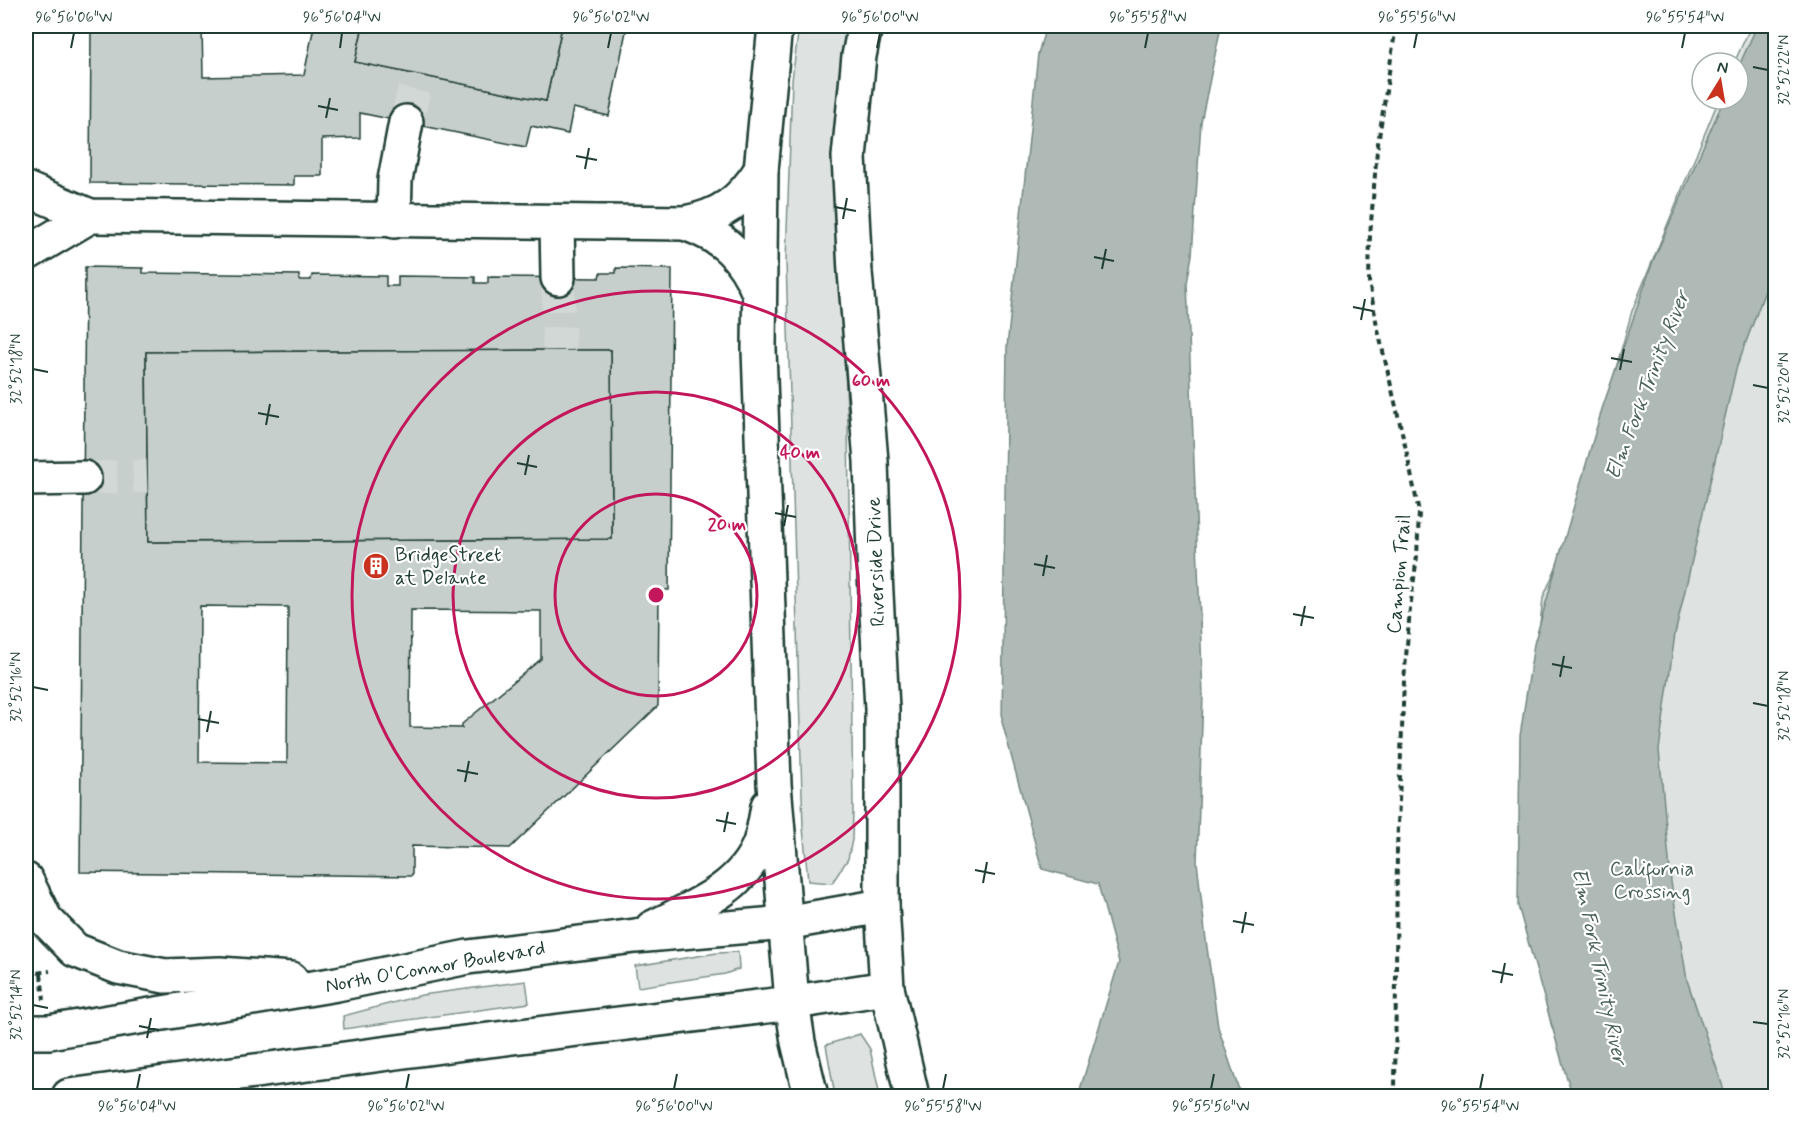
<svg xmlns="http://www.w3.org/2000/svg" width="1801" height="1122" viewBox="0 0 1801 1122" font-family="Mynerve,sans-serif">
<rect width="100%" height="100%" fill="#fff"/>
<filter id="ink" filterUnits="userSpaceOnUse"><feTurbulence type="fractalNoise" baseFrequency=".0167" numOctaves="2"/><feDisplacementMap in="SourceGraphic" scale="12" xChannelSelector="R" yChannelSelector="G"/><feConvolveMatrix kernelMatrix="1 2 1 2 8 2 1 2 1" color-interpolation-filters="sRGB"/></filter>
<g filter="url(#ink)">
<g fill="#dee3e2" stroke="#7e908b" stroke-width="1.5">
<polygon points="799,26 845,26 839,133 838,246 848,424 853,812 852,840 848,859 832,883 808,881 803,828 786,261 792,80"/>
<polygon points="1751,26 1775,26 1775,1096 1578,1096 1551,1024 1526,882 1532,692 1543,598 1569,537 1632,311 1719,99 1738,99 1738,63 1734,63"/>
<polygon points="738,952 739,969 725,974 638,987 635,966 717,953"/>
<polygon points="526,981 529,1003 344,1029 343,1016 422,995"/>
<polygon points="860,1034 870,1049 880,1096 835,1096 826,1045"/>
</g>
<g fill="#afbab7" stroke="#758883" stroke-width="1.5">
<polygon points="1046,26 1221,26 1201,122 1192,255 1187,283 1203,696 1197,862 1206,940 1218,1027 1241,1096 1078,1096 1119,962 1098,884 1042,869 1002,722 1007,347 1038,54"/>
<polygon points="1757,26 1775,26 1775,264 1736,369 1675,634 1659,750 1671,882 1687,980 1726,1096 1573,1096 1565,1072 1518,906 1520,736 1534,644 1602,409 1653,261 1724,99 1738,99 1738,68"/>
</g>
<g fill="#c7cfcc" stroke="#1f3d34" stroke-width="1.5" fill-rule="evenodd">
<polygon points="91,26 202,26 203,77 304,75 314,26 363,26 355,62 546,101 562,26 627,26 609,116 573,108 568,134 531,126 526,147 360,113 360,138 322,139 322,176 294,176 294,185 90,183"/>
<polygon points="363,26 562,26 546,101 355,62"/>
<path d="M85 267 143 268V273L299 275V280H311L312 275 386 276V286H398V276L475 277V283H488V277L599 278 600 273H616V268L672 269 669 590H659L658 706 510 848 412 846V876L80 872ZM611 350 612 539 148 542 146 352ZM200 606 288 607 287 763 199 762ZM411 610 541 611V659L462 724V728L410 727Z"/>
<polygon points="559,350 611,350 612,539 148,542 146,352"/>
</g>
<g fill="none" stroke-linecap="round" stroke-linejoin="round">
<g stroke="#d2d8d6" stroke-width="33" stroke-dasharray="33 16" stroke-linecap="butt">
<polyline points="406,122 418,75"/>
<polyline points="558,278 559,350"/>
<polyline points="84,478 147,476"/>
</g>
<defs>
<g id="minor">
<path d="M26 189 90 216 685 223C722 216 741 201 761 170"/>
<polyline points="394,221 395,180 406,122"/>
<polyline points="557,222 558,278"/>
<path d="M685 223C724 237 743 255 759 293"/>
<polyline points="26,254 90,216"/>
<polyline points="26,479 84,478"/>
</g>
<g id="major">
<polyline points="775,26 761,170 759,349 774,784 792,1002 798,1042 811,1096"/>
<polyline points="865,26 859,56 849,157 855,272 871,461 874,555 882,709 882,906 887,988 912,1096"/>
<polyline points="26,880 45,919 75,950 118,967 165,976 220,974 291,979"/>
<path d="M652 928C693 907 742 890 760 843 764 831 766 818 768 806"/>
<polyline points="26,1032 49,1032 337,984 468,957 635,936 785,923 882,906"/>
<polyline points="69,1096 464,1043 775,1005 887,988"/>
</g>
</defs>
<use href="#minor" stroke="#1f3d34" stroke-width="38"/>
<use href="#major" stroke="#1f3d34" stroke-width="38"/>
<g stroke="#1f3d34" stroke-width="4" stroke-dasharray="6 4.5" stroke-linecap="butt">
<polyline points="27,974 50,971"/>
<polyline points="41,974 44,1000"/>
<polyline points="1395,1096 1397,849 1404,681 1410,609 1417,556 1419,512 1405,445 1377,326 1369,282 1370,235 1377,150 1396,26"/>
</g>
<use href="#minor" stroke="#fff" stroke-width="33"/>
<use href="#major" stroke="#fff" stroke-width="33"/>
</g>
</g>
<path fill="none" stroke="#1f3d34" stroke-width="2" d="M71 48 74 33M340 48 342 33M608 48 611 33M877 48 880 33M1145 48 1148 33M1414 48 1417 33M1682 48 1685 33M1753 67 1768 70M318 106 338 110M326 118 330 98M576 156 597 160M585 169 589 148M835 207 856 211M843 219 847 198M1094 257 1114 261M1102 269 1106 249M1353 307 1373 311M1361 320 1365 299M1611 358 1632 362M33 369 48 372M1620 370 1624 349M1753 385 1768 388M258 413 279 417M266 425 270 404M517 463 537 467M525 475 529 455M775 513 796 517M784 526 788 505M1034 564 1055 568M1043 576 1047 555M1293 614 1314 618M1301 626 1305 606M1552 664 1572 668M1560 677 1564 656M33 687 48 690M1753 703 1768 706M198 719 219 723M207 732 211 711M457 770 478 774M465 782 469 761M716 820 736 824M724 832 728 812M975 870 995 874M983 883 987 862M1233 921 1254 925M1242 933 1246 912M1492 971 1513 975M1501 983 1505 963M33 1005 48 1008M1753 1022 1768 1024M139 1026 159 1030M147 1038 151 1018M137 1089 140 1074M406 1089 409 1074M674 1089 677 1074M943 1089 946 1074M1211 1089 1214 1074M1480 1089 1483 1074"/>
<g fill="none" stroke="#c2185b" stroke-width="3">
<circle cx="656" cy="595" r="101"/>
<circle cx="656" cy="595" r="203"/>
<circle cx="656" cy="595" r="304"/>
</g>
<defs>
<symbol id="building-disc" viewBox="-11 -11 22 22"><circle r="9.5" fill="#c8321e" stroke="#fff"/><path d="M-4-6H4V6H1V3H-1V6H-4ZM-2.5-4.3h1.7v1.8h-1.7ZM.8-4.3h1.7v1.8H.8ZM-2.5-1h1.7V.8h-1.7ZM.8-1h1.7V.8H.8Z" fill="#fff"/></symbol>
</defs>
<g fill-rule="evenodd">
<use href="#building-disc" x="361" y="551" width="30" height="30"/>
</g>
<g text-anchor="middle" stroke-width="4.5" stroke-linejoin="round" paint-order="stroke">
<g font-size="20" fill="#1f3d34" stroke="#fff" text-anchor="start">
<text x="395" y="561">BridgeStreet<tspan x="395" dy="23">at Delante</tspan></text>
</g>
<g font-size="20" fill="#1f3d34" stroke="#fff">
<text transform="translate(875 562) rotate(-92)" y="7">Riverside Drive</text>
<text transform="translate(1398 574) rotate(-85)" y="7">Campion Trail</text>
<text transform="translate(435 966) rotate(-10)" y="7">North O'Connor Boulevard</text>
</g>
<g font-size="20" fill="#455e57" stroke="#fff">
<text x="1652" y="875">California<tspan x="1652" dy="23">Crossing</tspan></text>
</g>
<g font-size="21" font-style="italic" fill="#4a625b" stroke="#fff">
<text transform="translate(1647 385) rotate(-69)" y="7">Elm Fork Trinity River</text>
<text transform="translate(1600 966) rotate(78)" y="7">Elm Fork Trinity River</text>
</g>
</g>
<circle cx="656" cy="595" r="9" fill="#c2185b" stroke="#fff" stroke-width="3"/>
<g font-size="18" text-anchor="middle" font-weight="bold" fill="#c2185b" stroke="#fff" stroke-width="4.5" stroke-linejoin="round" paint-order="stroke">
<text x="871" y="386">60 m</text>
<text x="800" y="458">40 m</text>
<text x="727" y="530">20 m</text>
</g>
<rect width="1801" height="1122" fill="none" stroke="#fff" stroke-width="66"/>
<g transform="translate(1720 81) rotate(11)"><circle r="28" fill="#ffffff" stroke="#a5b1ae" stroke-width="1.5"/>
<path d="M0-4.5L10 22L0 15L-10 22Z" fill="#c8321e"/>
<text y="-9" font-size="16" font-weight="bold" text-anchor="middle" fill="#1f3d34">N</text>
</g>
<rect x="33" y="33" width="1735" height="1056" fill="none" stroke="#1f3d34" stroke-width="2"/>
<g font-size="15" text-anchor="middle" fill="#1f3d34">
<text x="74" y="22">96°56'06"W</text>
<text x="342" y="22">96°56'04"W</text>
<text x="611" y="22">96°56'02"W</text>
<text x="880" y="22">96°56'00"W</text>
<text x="1148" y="22">96°55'58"W</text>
<text x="1417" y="22">96°55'56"W</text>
<text x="1685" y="22">96°55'54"W</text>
<text transform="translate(1784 70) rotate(-90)" y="5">32°52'22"N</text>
<text transform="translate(16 369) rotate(-90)" y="5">32°52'18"N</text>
<text transform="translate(1784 388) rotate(-90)" y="5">32°52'20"N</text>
<text transform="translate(16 687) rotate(-90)" y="5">32°52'16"N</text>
<text transform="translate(1784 706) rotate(-90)" y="5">32°52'18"N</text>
<text transform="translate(16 1005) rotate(-90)" y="5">32°52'14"N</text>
<text transform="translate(1784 1024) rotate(-90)" y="5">32°52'16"N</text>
<text x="137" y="1111">96°56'04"W</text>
<text x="406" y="1111">96°56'02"W</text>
<text x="674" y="1111">96°56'00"W</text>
<text x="943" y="1111">96°55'58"W</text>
<text x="1211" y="1111">96°55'56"W</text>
<text x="1480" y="1111">96°55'54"W</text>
</g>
</svg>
